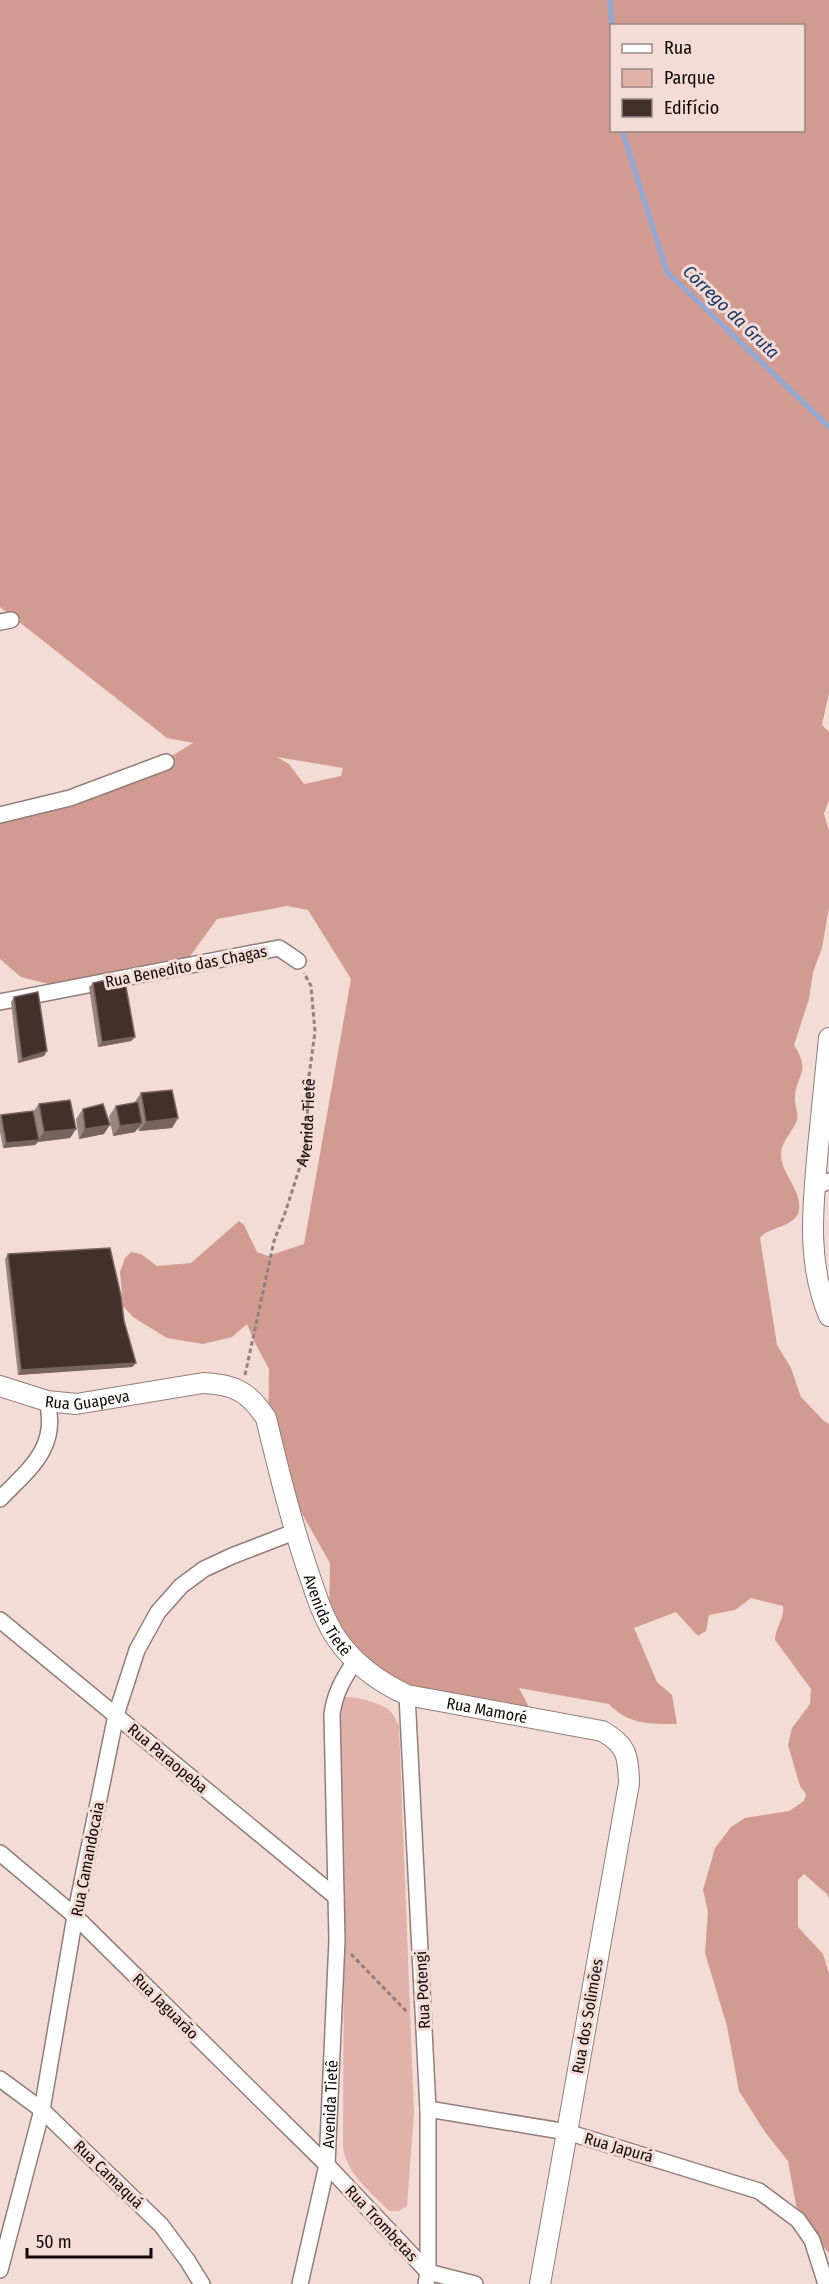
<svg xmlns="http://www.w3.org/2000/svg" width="829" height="2284" viewBox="0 0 829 2284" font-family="'Fira Sans Condensed',sans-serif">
<rect width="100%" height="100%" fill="#f3dbd6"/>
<path fill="#e1b2a9" d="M344 1697C355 1696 378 1702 388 1709 394 1714 396 1720 399 1726L414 2113 407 2206 399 2211H389C371 2192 346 2174 343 2146L344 1890 339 1703Z"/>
<path fill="#d19b91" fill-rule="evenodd" d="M0 0H829V693L822 725 829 732V800L824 814 829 831V908L822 948 813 972 809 999 794 1045C812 1073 796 1074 795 1097 794 1105 799 1113 797 1120 793 1131 781 1142 781 1154 781 1174 802 1190 799 1210 797 1227 769 1226 760 1238L777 1345 791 1368 801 1397 824 1421 829 1424V1899L827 1894 804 1874 798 1880V1927L823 1954 829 1974V2253L805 2225 796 2205 788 2161 765 2132 739 2091 727 2026 705 1953 708 1912 703 1890 715 1848 731 1827 745 1818 789 1811 804 1801 806 1794 800 1786 788 1745 792 1728 810 1704 811 1689 775 1640C775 1628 785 1618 783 1606L751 1598 735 1610 709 1615 706 1631 698 1636 676 1612 634 1628 657 1682 672 1695 677 1724C650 1724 629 1725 609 1704L519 1688 529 1707 470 1706 416 1695 368 1665 329 1620 330 1563 301 1512 282 1491 268 1432 269 1369 255 1343 247 1324 232 1337 203 1344 167 1338 133 1317 123 1306 120 1272 125 1258 131 1252 141 1254 157 1266 191 1263 239 1221 244 1225 257 1252 268 1256 304 1244 351 979 308 910 287 906 217 919 188 959 64 988 21 977 0 959V820L155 766 193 743 167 738 0 607ZM612 26H804V130H612ZM277 757 343 768 341 776 304 784 289 764Z"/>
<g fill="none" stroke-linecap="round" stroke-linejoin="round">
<g stroke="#91a9d3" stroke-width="5">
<polyline points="610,0 612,26"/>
<polyline points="622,130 667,272 829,427"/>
</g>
<defs>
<g id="minor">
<polyline points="0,622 11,620"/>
<polyline points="0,815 70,798 166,762"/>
<polyline points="0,1002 279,948 298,961"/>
<polyline points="815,1187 829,1181"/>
<path d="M0 1499C29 1469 59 1448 47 1401"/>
<polyline points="0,1620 336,1897"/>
<polyline points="407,1695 428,2109 428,2272 426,2284"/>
<polyline points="0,1853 75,1916 327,2165 428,2272 475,2284"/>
<polyline points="0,2079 42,2110 161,2225 187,2260 202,2284"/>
<polyline points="428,2109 567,2132 759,2191 798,2220 812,2240 826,2284"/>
<polyline points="0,2270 42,2110 75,1916 116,1715 137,1650 158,1612 181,1586 204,1569 232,1556 294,1532"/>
<path id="s2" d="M300 2284 327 2165 337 1940 332 1714C335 1693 343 1679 355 1661"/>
</g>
<g id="tertiary">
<path d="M829 1038C825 1075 822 1111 818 1148 813 1206 806 1261 829 1316"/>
<path id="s3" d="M0 1386 47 1401 76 1404 203 1383C234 1384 249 1392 266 1418 279 1472 292 1525 310 1577 317 1598 324 1620 337 1639 355 1665 379 1682 407 1695L602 1731C627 1745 628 1755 629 1783L540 2284"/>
</g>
</defs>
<use href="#minor" stroke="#927d78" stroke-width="18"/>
<use href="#tertiary" stroke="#927d78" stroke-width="22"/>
<g stroke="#91807d" stroke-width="3" stroke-dasharray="4.5 3" stroke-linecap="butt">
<path id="s1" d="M245 1375 274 1241 285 1213 306 1148 309 1076 315 1032 311 986 304 973"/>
<polyline points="351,1954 407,2012"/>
</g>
<use href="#minor" stroke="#fff" stroke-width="15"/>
<use href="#tertiary" stroke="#fff" stroke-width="20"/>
</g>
<g fill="#9a8681">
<polygon points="93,983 135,1037 131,1041 98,1047 89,987"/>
<polygon points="14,997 47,1051 44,1056 18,1063 11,1002"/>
<polygon points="141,1093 178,1118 172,1128 139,1131 138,1128 135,1132 113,1136 109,1116 116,1106 134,1103"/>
<polygon points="39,1104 76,1129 70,1138 38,1142 35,1145 3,1148 0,1132 0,1117 1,1115 33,1112"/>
<polygon points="83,1109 104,1134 79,1139 76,1119"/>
<polygon points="8,1254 124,1321 136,1363 132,1367 18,1375 5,1259"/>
</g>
<g fill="#77635f">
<polygon points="135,1037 131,1041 98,1047 102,1042"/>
<polygon points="47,1051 44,1056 18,1063 22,1059"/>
<polygon points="178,1118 172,1128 139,1131 146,1122"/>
<polygon points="142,1123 135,1132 113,1136 120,1126"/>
<polygon points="110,1125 104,1134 79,1139 85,1129"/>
<polygon points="76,1129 70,1138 38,1142 35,1145 3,1148 6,1143 38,1140 44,1132"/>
<polygon points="136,1363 132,1367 18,1375 21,1370"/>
</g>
<g fill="#42302c" stroke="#77635f" stroke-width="1.5">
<polygon points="124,976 135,1037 102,1042 93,983"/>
<polygon points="38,992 47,1051 22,1059 14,997"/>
<polygon points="172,1090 178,1118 146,1122 141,1093"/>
<polygon points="70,1100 76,1129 44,1132 39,1104"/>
<polygon points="138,1102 142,1123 120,1126 116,1106"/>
<polygon points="103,1104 110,1125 85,1129 83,1109"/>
<polygon points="33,1111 39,1140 6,1143 1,1115"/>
<polygon points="110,1248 121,1296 124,1321 136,1363 21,1370 8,1254"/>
</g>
<g text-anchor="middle" stroke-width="6" stroke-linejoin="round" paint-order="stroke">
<g font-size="16" fill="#110908" stroke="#f3dbd6">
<text transform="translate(186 966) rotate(-11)" y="6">Rua Benedito das Chagas</text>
<text dy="6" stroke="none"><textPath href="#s1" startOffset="261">Avenida Tietê</textPath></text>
<text dy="6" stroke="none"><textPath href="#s3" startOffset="90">Rua Guapeva</textPath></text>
<text dy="6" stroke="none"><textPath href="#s3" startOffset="490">Avenida Tietê</textPath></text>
<text dy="6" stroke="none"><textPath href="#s3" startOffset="688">Rua Mamoré</textPath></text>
<text transform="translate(168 1758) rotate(40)" y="6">Rua Paraopeba</text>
<text transform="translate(87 1859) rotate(-79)" y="6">Rua Camandocaia</text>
<text transform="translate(422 1990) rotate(-93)" y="6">Rua Potengi</text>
<text transform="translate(166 2006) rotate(45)" y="6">Rua Jaguarão</text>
<text transform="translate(587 2016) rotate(-80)" y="6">Rua dos Solimões</text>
<text dy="6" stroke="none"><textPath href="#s2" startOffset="183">Avenida Tietê</textPath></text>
<text transform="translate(619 2147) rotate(16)" y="6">Rua Japurá</text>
<text transform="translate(109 2174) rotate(44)" y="6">Rua Camaquá</text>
<text transform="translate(382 2223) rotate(47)" y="6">Rua Trombetas</text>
</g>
<g font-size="18" font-style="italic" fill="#163366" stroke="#f3dbd6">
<text transform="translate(731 312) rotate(44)" y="6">Córrego da Gruta</text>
</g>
</g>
<rect x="610" y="24" width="195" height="108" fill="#f3dbd6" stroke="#998784" stroke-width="1.5"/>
<rect x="622" y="44" width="30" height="9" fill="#ffffff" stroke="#998784" stroke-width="1.5"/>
<text x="664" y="54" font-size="18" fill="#110908">Rua</text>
<rect x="622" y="69" width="30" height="18" fill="#e1b2a9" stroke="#998784" stroke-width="1.5"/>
<text x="664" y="84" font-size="18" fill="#110908">Parque</text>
<rect x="622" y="99" width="30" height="18" fill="#42302c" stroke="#998784" stroke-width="1.5"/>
<text x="664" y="114" font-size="18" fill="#110908">Edifício</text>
<path d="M27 2248v9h124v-9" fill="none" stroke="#110908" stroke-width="3"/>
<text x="36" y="2248" font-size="18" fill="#110908" stroke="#f3dbd6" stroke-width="4.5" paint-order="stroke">50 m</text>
</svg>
